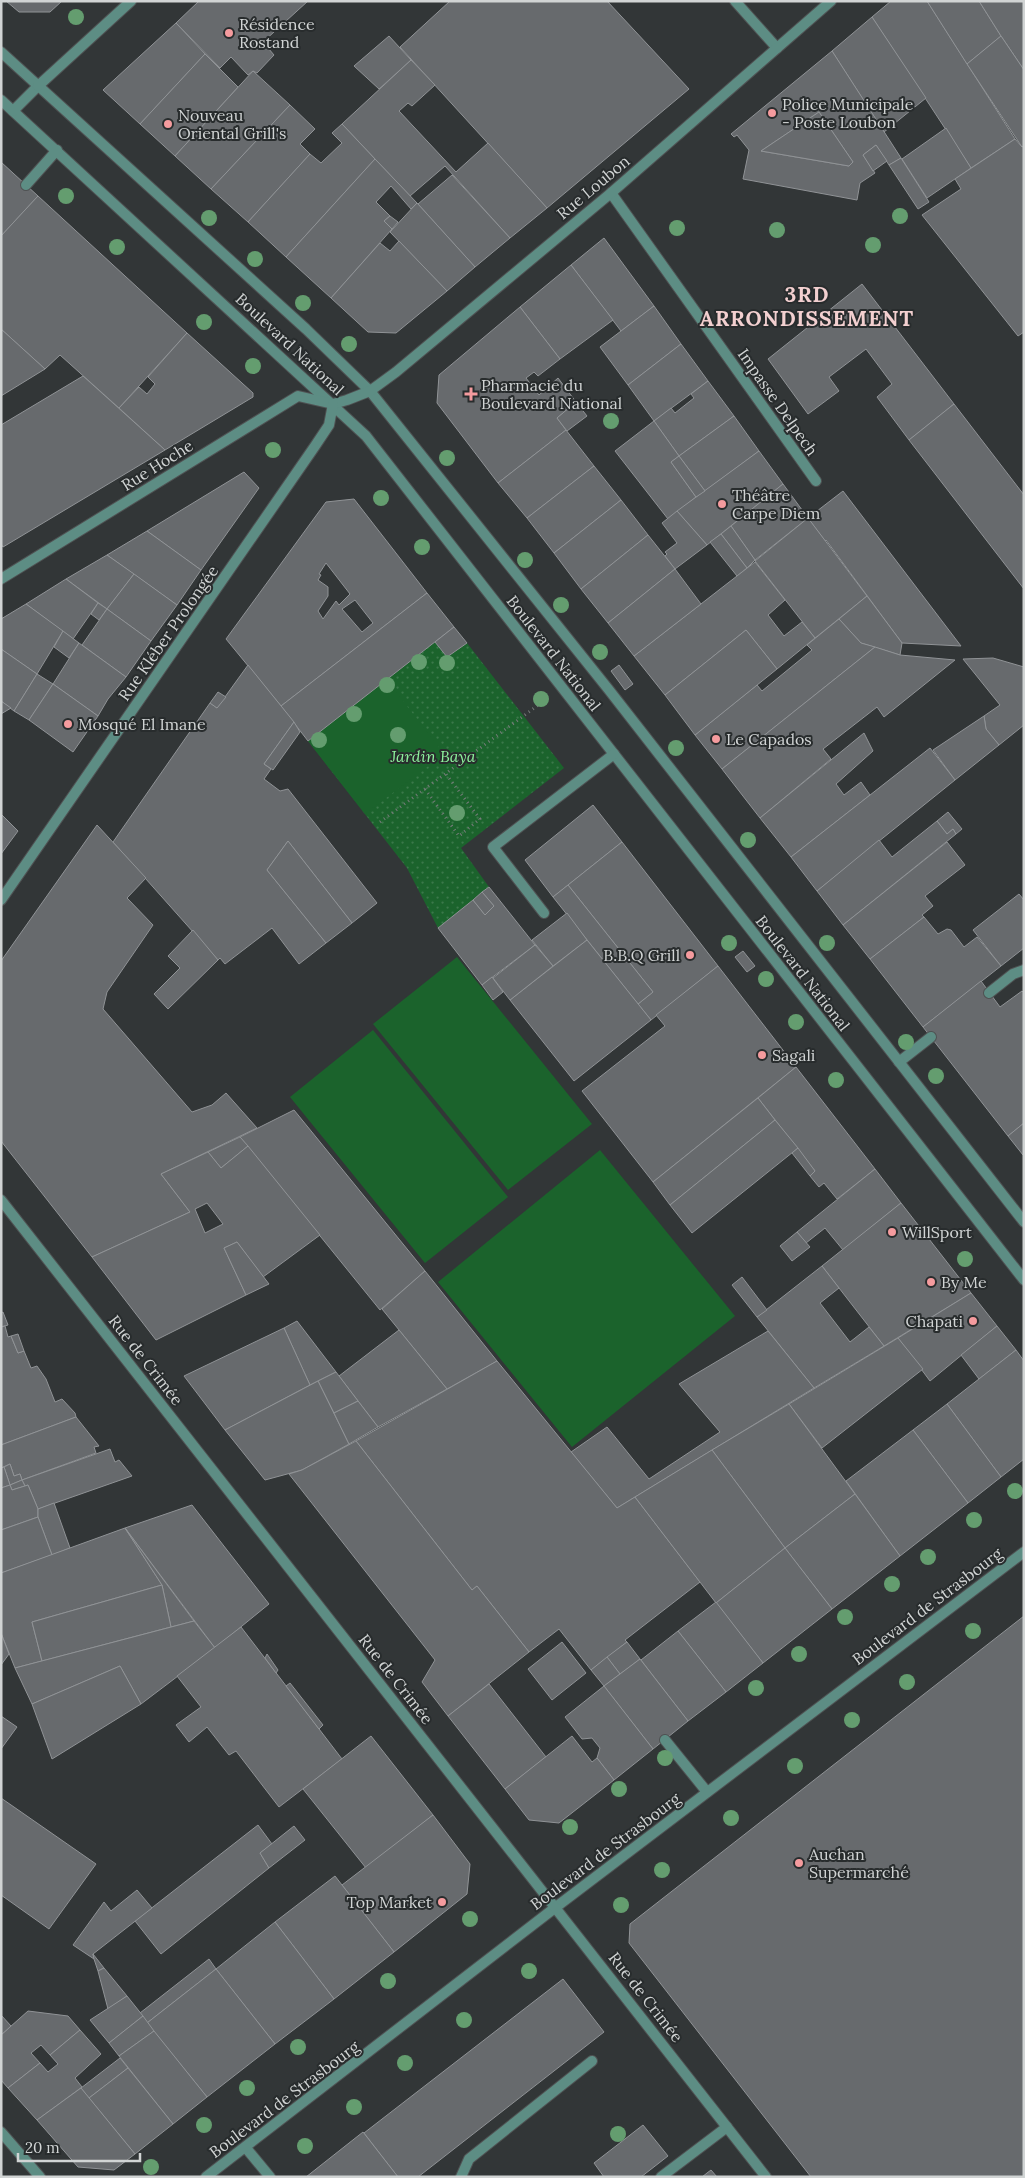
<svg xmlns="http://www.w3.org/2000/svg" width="1025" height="2178" viewBox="0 0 1025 2178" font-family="Lora,serif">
<defs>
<pattern id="park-dots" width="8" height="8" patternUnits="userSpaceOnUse" patternTransform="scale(1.25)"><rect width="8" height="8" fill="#1b632c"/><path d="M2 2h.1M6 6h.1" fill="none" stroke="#3b784a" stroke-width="1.8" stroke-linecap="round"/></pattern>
</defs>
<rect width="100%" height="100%" fill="#323637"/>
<polygon fill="url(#park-dots)" points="435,642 447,657 467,643 564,768 461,848 489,887 438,928 407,868 308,741"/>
<g fill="#1b632c">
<polygon points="386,679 444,754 365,814 308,741"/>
<polygon points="457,957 592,1124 508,1190 373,1024"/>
<polygon points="373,1030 508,1197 425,1263 290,1097"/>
<polygon points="600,1150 735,1316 572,1447 438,1282"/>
</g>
<g fill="#676a6d" stroke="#909396" fill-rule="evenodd">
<polygon points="6,1 62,1 50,12 19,12"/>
<polygon points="199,1 308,1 263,42 274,55 257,73 253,71 248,75 231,57 220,68 176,23"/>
<polygon points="450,1 607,1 689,89 547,208 400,47"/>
<polygon points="891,1 927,1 1015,139 971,168 872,17"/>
<polygon points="927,1 979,1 1001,36 967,64"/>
<polygon points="979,1 1024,1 1024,70 1001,36"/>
<polygon points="872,17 926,98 884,132 832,51"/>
<polygon points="176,23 205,54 140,124 103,90"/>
<polygon points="389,36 411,60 379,89 354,66"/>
<polygon points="1001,36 1024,70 1024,146 1022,147 967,64"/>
<path d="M832 51 901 158 889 165 876 145 863 155 875 173 860 183 857 200 743 179 749 150 737 135 734 137 731 134ZM819 112 853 162 849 166 761 151Z"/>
<polygon points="205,54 238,87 175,156 140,124"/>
<polygon points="411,60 435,85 412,106 408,103 399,111 456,172 488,143 547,208 510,238 445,166 410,196 342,124"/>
<polygon points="253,71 290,105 211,189 175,156"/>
<polygon points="290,105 315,129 300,144 310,154 248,222 211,189"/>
<polygon points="819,112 853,162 849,166 761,151"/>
<polygon points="342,124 375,159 286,257 248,222 310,154 321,163 342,143 332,133"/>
<polygon points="946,128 971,168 927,198 902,159"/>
<polygon points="1015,139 1022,147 1024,146 1024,332 1018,336 922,215 961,189 955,179"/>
<polygon points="876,145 887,161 873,171 863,155"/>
<polygon points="901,158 929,202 918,209 889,165"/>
<polygon points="375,159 417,203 411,209 391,186 376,202 390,216 384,221 392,229 331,298 286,257"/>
<polygon points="1,162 38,196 1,236"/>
<polygon points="452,175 510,238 475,267 418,204"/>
<polygon points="38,196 187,333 119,408 60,355 45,369 1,329 1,236"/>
<polygon points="417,203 475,267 447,291 390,232"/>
<polygon points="390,216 398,222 392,229 384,221"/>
<polygon points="604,238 654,306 621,331 571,265"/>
<polygon points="399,241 447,291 396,333 368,332 331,298 380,243 390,251"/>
<polygon points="571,265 613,320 560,359 520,307"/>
<polygon points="862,284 954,404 909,440 877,397 892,384 866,349 829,377 839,391 808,414 768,359"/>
<polygon points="654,306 681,344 628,385 600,347"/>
<polygon points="520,307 560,359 538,376 534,372 526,378 539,395 558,378 576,402 557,418 566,430 498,483 437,403 439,375"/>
<polygon points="1,329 45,369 1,396"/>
<polygon points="187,333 253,393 253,397 165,450 119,408 139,387 147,394 155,384 148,377"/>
<polygon points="681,344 708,381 654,421 628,385"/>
<polygon points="83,376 165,450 3,547 1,544 1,425"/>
<polygon points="708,381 734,416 679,456 654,421 671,408 675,413 694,398 691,394"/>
<polygon points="576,402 587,416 567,431 557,418"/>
<polygon points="954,404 1024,495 1024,589 909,440"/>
<polygon points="734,416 759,451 705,491 679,456"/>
<polygon points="654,421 679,456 671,462 696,497 668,519 615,451"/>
<polygon points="566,430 594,466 527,518 498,483"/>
<polygon points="759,451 783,484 707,545 677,511"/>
<polygon points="679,456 705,491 696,497 671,462"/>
<polygon points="594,466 621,500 554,553 527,518"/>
<polygon points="244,472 259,488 201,570 147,531"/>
<polygon points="783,484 808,518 755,560 731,526"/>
<polygon points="843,491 961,646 902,643 826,540 825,541 808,518"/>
<path d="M354 499 427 593 281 706 226 639 326 502ZM326 563 350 594 339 605 336 601 323 619 318 611 328 596V587L318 580 321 575 319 574ZM355 600 373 623 362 632 342 609Z"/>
<polygon points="621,500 648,535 581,589 554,553"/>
<polygon points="677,511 707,545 675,569 665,556 667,554 665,552 677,543 662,523"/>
<polygon points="808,518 867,596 815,638 755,561"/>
<polygon points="731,526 755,560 747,568 721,534"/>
<polygon points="147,531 201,570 177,605 107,555"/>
<polygon points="721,534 747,568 737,576 710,542"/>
<polygon points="648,535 675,569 608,623 581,589"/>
<polygon points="107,555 134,574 107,609 66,579"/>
<polygon points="755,562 785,600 768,615 784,636 802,622 815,638 777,669 746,630 665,695 634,656"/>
<polygon points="675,569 701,604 634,656 608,623"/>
<polygon points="134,574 177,605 151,641 107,609"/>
<polygon points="66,579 98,603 73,639 26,604"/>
<polygon points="427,593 454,627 308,741 281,706"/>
<polygon points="867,596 902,643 900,655 861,643 839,619"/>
<polygon points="98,603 107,609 99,620 91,614"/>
<polygon points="26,604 63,631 37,674 1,649 1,619"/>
<polygon points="107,609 151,641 126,677 82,645"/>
<polygon points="839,619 861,643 875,647 722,769 695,735 757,685 762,691 812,650 807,645"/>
<polygon points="454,627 467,643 447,657 435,642"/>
<polygon points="746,630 777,669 695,735 665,695"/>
<polygon points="63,631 79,643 69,658 54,647"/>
<polygon points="79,643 126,677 108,699 98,716 53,684"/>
<polygon points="875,647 900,655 955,660 884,717 877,707 823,749 831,759 760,818 722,769"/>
<polygon points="1,649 37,674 14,711 1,701"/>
<polygon points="993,658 1024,667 1024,725 999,745 986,729 984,716 1000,705 963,659"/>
<polygon points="248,665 294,722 264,764 271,769 264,779 280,791 288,789 377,903 352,923 288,841 267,870 326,943 299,964 272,928 225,964 220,958 218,960 113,842 210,703 217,708"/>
<polygon points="619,665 633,684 625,690 611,671"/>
<polygon points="37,674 53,684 29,720 14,711"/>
<polygon points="53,684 98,716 73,752 29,720"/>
<polygon points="218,692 226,697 217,708 210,703"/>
<polygon points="1,701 11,708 1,714"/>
<polygon points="984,716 986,729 999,745 955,780 933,750"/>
<polygon points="294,722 300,732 273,770 264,764"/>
<polygon points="864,733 873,751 836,784 844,795 861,782 870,795 791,857 760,818"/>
<polygon points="930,748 955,780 817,891 791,857"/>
<polygon points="593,805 622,842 553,897 525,860"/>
<polygon points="948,812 962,829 956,834 953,829 947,834 937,821"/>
<polygon points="1,814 18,831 1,854"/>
<polygon points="937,821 947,834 953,829 956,834 843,925 817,891 879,840 892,857"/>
<polygon points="97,825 146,878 127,898 153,925 107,992 103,1009 192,1112 212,1105 226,1093 257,1128 161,1174 190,1212 92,1257 1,1141 1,961"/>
<polygon points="288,841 352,923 326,943 267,870"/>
<polygon points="622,842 718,966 651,1020 638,1004 653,992 568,885"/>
<polygon points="947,842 965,865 925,896 933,906 922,915 924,917 870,959 843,925"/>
<polygon points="568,885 653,992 638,1004 553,897"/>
<polygon points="489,887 535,945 482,985 438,928 473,900 485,915 494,906 482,892"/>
<polygon points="482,892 494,906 485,915 473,900"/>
<polygon points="1019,894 1024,900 1024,948 1001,966 973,930"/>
<polygon points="567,913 587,940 553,966 532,940"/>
<polygon points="924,917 938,934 947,929 951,930 964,947 977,937 1001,966 923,1027 870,959"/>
<polygon points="193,930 218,960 168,1009 154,994 180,968 168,956"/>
<polygon points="587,940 651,1020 574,1081 510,1000"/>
<polygon points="535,945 553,966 510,1000 493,978"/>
<polygon points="743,951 755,966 747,972 735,957"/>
<polygon points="718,966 796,1067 653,1182 582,1091 665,1026 656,1015"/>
<polygon points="492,977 503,992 493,1000 482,985"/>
<polygon points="981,981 1000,1007 1022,991 1024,993 1024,1123 1008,1136 923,1027"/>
<polygon points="796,1067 875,1169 837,1199 824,1183 819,1187 810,1176 815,1171 758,1098"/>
<polygon points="758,1098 775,1120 670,1205 653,1182"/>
<polygon points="294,1110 425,1271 380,1310 240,1137"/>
<polygon points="775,1120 798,1148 692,1233 670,1205"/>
<polygon points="1024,1123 1024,1154 1023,1155 1008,1136"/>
<polygon points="240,1137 248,1146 221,1168 208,1152"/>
<path d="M248 1146 320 1235 263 1277 237 1242 224 1248 246 1295 156 1340 92 1257 190 1212 161 1174 208 1152 221 1168ZM207 1203 223 1224 205 1233 195 1209Z"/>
<polygon points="798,1148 815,1171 810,1176 792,1153"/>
<polygon points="875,1169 901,1203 843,1250 825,1228 806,1243 797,1232"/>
<polygon points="901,1203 971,1293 884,1346 822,1266"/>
<polygon points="797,1232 810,1247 792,1261 780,1246"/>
<polygon points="237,1242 269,1284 246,1295 224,1248"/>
<polygon points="822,1266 839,1288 820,1303 850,1342 869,1327 884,1346 814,1388 757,1317"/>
<polygon points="425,1271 497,1361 447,1389 382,1309"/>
<polygon points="742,1277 767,1310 757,1317 732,1285"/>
<polygon points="971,1293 997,1326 930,1381 898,1338"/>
<polygon points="3,1312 8,1325 1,1327 1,1313"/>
<polygon points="297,1321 336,1372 310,1385 284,1328"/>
<polygon points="5,1326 8,1337 11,1336 18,1353 24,1351 31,1368 37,1366 46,1379 55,1402 62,1399 75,1413 76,1417 1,1445 1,1327"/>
<polygon points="997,1326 1016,1350 979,1379 961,1355"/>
<polygon points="284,1328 310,1385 225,1430 184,1376"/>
<polygon points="399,1330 447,1389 378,1427 339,1376"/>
<polygon points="768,1331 814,1388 617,1508 571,1452 607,1427 649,1479 720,1432 679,1384"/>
<polygon points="18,1334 24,1351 18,1353 11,1336"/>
<polygon points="898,1338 923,1369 822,1448 789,1404"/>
<polygon points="1016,1350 1024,1361 1024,1459 1001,1477 947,1404"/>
<polygon points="497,1361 617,1508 635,1497 700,1582 625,1640 627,1642 591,1670 559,1629 529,1652 477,1586 472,1590 356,1441"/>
<polygon points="336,1372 358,1401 334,1413 318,1381"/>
<polygon points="318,1381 349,1444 302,1470 265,1480 225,1430"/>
<polygon points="358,1401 378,1427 349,1444 334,1413"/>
<polygon points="789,1404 855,1494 785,1548 712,1450"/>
<polygon points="947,1404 1001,1477 968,1503 913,1430"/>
<polygon points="76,1417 99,1446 94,1447 96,1453 22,1480 20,1474 14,1476 10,1464 1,1468 1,1445"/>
<polygon points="913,1430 968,1503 900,1556 846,1481"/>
<polygon points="356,1441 472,1590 477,1586 529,1652 448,1716 422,1682 435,1660 289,1474 302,1470"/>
<polygon points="110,1449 115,1462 119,1460 132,1476 38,1509 28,1485 25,1486 22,1480"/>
<polygon points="712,1450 785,1548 716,1603 635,1497"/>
<polygon points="10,1464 14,1476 20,1474 22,1480 10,1485 4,1467"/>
<polygon points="4,1467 10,1485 1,1488 1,1468"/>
<polygon points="22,1480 25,1486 12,1490 10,1485"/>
<polygon points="10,1485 12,1490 28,1485 38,1509 38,1517 1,1530 1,1488"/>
<polygon points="855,1494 900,1556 832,1609 785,1548"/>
<polygon points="54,1503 70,1548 52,1555 38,1517 38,1509"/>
<polygon points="192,1505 269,1604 215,1648 125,1528"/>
<polygon points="38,1517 52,1555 1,1573 1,1530"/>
<polygon points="125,1528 162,1585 32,1622 42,1661 15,1668 1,1633 1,1573"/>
<polygon points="125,1528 194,1621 171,1627 162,1585"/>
<polygon points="785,1548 832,1609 763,1663 716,1603"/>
<polygon points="162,1585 171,1627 42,1661 32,1622"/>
<polygon points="716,1602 763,1663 726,1692 678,1631"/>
<polygon points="1024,1616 1024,2177 811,2177 629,1943 630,1924"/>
<polygon points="194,1621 215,1648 141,1704 120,1666 32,1704 15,1668"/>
<polygon points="241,1627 342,1759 279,1807 236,1751 229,1755 207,1727 189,1742 176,1725 201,1707 177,1676"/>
<polygon points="678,1631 726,1692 688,1721 641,1660"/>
<polygon points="1,1633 9,1654 1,1665"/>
<polygon points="562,1642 586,1673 552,1700 528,1669"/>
<polygon points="627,1642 640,1659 620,1674 607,1657"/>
<polygon points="267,1654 278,1670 276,1673 265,1658"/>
<polygon points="607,1657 620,1674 604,1686 591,1670"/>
<polygon points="640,1659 688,1721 653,1749 604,1686"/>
<polygon points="120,1666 141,1704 52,1759 32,1704"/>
<polygon points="290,1683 323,1725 319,1729 286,1686"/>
<polygon points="489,1684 546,1757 505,1789 448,1716"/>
<polygon points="604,1686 653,1749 614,1780 597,1758 600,1748 592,1738 582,1739 565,1717"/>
<polygon points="1,1716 17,1727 1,1749"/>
<polygon points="371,1736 433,1815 366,1868 303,1789"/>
<polygon points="572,1736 592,1762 597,1758 614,1780 559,1823 529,1820 505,1789"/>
<polygon points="1,1798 96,1864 49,1929 1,1895"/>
<polygon points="433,1815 470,1864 467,1894 394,1952 342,1885"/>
<polygon points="258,1825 272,1844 260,1853 269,1868 161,1954 135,1921"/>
<polygon points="294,1826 305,1840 269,1868 260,1853"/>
<polygon points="335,1876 394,1952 334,1999 275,1922"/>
<polygon points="137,1890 152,1908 93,1954 94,1959 73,1945 104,1902 111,1911"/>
<polygon points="275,1922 334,1999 275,2044 216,1969"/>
<polygon points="93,1954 104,1968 98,1971 94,1959"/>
<polygon points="209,1959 216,1969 147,2023 140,2013"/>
<polygon points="104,1968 127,1996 108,2009 98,1971"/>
<polygon points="216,1969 275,2044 207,2097 147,2023"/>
<polygon points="563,1979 604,2032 418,2177 398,2177 364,2133"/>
<polygon points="127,1996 143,2016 109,2043 90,2020"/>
<polygon points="28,2011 68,2016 80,2030 50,2055 41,2045 31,2053 40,2063 8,2088 1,2080 1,2035"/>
<polygon points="1,2015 11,2026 1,2035"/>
<polygon points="143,2016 154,2031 119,2056 109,2043"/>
<polygon points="80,2030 101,2054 75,2078 82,2087 37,2120 8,2088 40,2063 48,2072 58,2064 50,2055"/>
<polygon points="154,2031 207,2097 173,2124 119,2056"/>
<polygon points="120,2058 128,2068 89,2098 81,2088"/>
<polygon points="128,2068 173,2124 135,2154 89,2098"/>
<polygon points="81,2088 135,2154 114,2170 78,2167 37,2120"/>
<polygon points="643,2125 668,2156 641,2177 604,2177 594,2163"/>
<polygon points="363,2132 398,2177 306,2177"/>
<polygon points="711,2170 717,2177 702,2177 707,2173"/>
</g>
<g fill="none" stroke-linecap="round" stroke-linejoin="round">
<defs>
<g id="service">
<polyline points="735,1 777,48"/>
<polyline points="1,100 366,436 1024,1280"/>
<polyline points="13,111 38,86"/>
<polyline points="26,185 57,150"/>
<polyline points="544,913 493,847 614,754"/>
<polyline points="989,993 1013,974 1024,970"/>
<polyline points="899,1062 931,1037"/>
<polyline points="665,1740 707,1792"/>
<polyline points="246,2148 270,2177"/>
<polyline points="461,2177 469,2159 592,2061"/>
<polyline points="661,2177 727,2127"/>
</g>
<g id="minor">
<polyline points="1,52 306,329 370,391"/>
<polyline points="38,86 131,1"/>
<polyline points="611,193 816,481"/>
<polyline points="1,2132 40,2177"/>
<polyline points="206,2177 556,1907 1024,1552"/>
</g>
<g id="tertiary">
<polyline points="370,391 609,690 1024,1222"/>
<polyline points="1,579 298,396 333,404 347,400 370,391 396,372 611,193 831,1"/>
<polyline points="1,900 315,446 329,425 333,404"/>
<polyline points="1,1200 766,2177"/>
</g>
</defs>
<use href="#service" stroke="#4f5253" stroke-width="12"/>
<use href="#minor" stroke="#4f5253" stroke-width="12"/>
<use href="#tertiary" stroke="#4f5253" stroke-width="12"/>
<g stroke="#787c7c" stroke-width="3" stroke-dasharray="1 4" stroke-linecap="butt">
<polyline points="425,789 459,836 480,819 446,774"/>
<polyline points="380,822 541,703"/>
</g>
<use href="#service" stroke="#5d8d84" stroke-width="10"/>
<use href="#minor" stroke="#5d8d84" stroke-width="10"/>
<use href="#tertiary" stroke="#5d8d84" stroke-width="10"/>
</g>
<g fill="#649d6f">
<circle cx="76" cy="17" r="8"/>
<circle cx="66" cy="196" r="8"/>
<circle cx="900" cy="216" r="8"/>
<circle cx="209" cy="218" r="8"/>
<circle cx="677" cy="228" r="8"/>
<circle cx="777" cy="230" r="8"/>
<circle cx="873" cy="245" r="8"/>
<circle cx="117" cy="247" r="8"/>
<circle cx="255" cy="259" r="8"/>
<circle cx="303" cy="303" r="8"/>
<circle cx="204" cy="322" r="8"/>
<circle cx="349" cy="344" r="8"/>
<circle cx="253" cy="366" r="8"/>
<circle cx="611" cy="421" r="8"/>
<circle cx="273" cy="450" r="8"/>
<circle cx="447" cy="458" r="8"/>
<circle cx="381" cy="498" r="8"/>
<circle cx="422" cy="547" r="8"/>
<circle cx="525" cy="560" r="8"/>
<circle cx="561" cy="605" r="8"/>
<circle cx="600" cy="652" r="8"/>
<circle cx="419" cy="662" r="8"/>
<circle cx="447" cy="663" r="8"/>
<circle cx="387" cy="685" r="8"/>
<circle cx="541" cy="699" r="8"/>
<circle cx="354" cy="714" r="8"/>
<circle cx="398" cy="735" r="8"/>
<circle cx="319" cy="740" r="8"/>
<circle cx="676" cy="748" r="8"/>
<circle cx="457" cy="813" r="8"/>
<circle cx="748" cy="840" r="8"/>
<circle cx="729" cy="943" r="8"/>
<circle cx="827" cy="943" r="8"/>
<circle cx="766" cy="979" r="8"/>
<circle cx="796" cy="1022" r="8"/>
<circle cx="906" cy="1042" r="8"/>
<circle cx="936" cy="1076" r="8"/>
<circle cx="836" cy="1080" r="8"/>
<circle cx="965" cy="1259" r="8"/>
<circle cx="1015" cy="1491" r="8"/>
<circle cx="974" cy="1520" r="8"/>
<circle cx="928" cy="1557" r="8"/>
<circle cx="892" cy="1584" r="8"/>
<circle cx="845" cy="1617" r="8"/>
<circle cx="973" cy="1631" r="8"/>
<circle cx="799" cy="1654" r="8"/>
<circle cx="907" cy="1682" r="8"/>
<circle cx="756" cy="1688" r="8"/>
<circle cx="852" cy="1720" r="8"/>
<circle cx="665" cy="1758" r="8"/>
<circle cx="795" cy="1766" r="8"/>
<circle cx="619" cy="1789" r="8"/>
<circle cx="731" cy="1818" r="8"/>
<circle cx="570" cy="1827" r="8"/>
<circle cx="662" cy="1870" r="8"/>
<circle cx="621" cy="1905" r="8"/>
<circle cx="470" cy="1919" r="8"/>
<circle cx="529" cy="1971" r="8"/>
<circle cx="388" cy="1981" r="8"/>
<circle cx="464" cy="2020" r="8"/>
<circle cx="298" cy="2047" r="8"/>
<circle cx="405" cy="2063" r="8"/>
<circle cx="247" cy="2088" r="8"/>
<circle cx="354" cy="2107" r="8"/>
<circle cx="204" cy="2125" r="8"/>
<circle cx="618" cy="2134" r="8"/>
<circle cx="305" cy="2146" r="8"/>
<circle cx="151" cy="2167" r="8"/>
</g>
<g fill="#f59b9e" stroke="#282c2d" stroke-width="2">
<circle cx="229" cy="33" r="5"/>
<circle cx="772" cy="113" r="5"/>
<circle cx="168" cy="124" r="5"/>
<path d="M468.5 386.5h5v5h5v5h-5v5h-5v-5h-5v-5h5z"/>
<circle cx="722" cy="504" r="5"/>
<circle cx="68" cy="724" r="5"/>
<circle cx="716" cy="739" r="5"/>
<circle cx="690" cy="955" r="5"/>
<circle cx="762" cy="1055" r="5"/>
<circle cx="892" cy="1232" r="5"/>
<circle cx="931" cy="1282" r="5"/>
<circle cx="973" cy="1321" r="5"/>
<circle cx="799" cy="1863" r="5"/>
<circle cx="442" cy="1902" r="5"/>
</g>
<g text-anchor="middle" stroke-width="4" stroke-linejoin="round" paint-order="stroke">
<g font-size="16" fill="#d1d4d4" stroke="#282c2d" text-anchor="start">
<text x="239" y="30">Résidence<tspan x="239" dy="18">Rostand</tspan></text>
<text x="782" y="110">Police Municipale<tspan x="782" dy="18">- Poste Loubon</tspan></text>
<text x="178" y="121">Nouveau<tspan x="178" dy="18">Oriental Grill's</tspan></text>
<text x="481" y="391">Pharmacie du<tspan x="481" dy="18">Boulevard National</tspan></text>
<text x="732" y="501">Théâtre<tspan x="732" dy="18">Carpe Diem</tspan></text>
<text x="78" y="730">Mosqué El Imane</text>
<text x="726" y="745">Le Capados</text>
<text x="680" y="961" text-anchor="end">B.B.Q Grill</text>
<text x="772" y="1061">Sagali</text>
<text x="902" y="1238">WillSport</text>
<text x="941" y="1288">By Me</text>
<text x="963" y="1327" text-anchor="end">Chapati</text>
<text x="809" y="1860">Auchan<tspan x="809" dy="18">Supermarché</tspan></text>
<text x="432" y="1908" text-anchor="end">Top Market</text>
</g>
<g font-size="16" fill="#d1d4d4" stroke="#282c2d">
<text transform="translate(593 187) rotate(-40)" y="6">Rue Loubon</text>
<text transform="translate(290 344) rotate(43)" y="6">Boulevard National</text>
<text transform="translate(778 402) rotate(55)" y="6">Impasse Delpech</text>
<text transform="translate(157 465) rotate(-32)" y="6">Rue Hoche</text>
<text transform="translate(168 633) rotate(-55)" y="6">Rue Kléber Prolongée</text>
<text transform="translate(554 653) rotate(52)" y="6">Boulevard National</text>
<text transform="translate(803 973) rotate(52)" y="6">Boulevard National</text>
<text transform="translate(146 1360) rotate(52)" y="6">Rue de Crimée</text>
<text transform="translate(927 1606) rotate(-37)" y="6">Boulevard de Strasbourg</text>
<text transform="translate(396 1679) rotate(52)" y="6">Rue de Crimée</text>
<text transform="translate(605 1851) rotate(-37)" y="6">Boulevard de Strasbourg</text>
<text transform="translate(646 1997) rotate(52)" y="6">Rue de Crimée</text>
<text transform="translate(284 2099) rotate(-37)" y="6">Boulevard de Strasbourg</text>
</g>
<g font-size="16" font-style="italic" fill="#8df19c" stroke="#282c2d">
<text x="433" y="762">Jardin Baya</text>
</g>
<g font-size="21" font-weight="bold" letter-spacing="1" fill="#f3d0d0" stroke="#282c2d">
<text x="807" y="302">3RD<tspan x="807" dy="24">ARRONDISSEMENT</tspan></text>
</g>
</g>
<rect width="1025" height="2178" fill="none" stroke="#d1d4d4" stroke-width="5"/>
<path d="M18 2153v8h122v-8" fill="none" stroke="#d1d4d4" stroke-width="2.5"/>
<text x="25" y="2153" font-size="15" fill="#d1d4d4" stroke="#282c2d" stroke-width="4" paint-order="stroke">20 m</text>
</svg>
